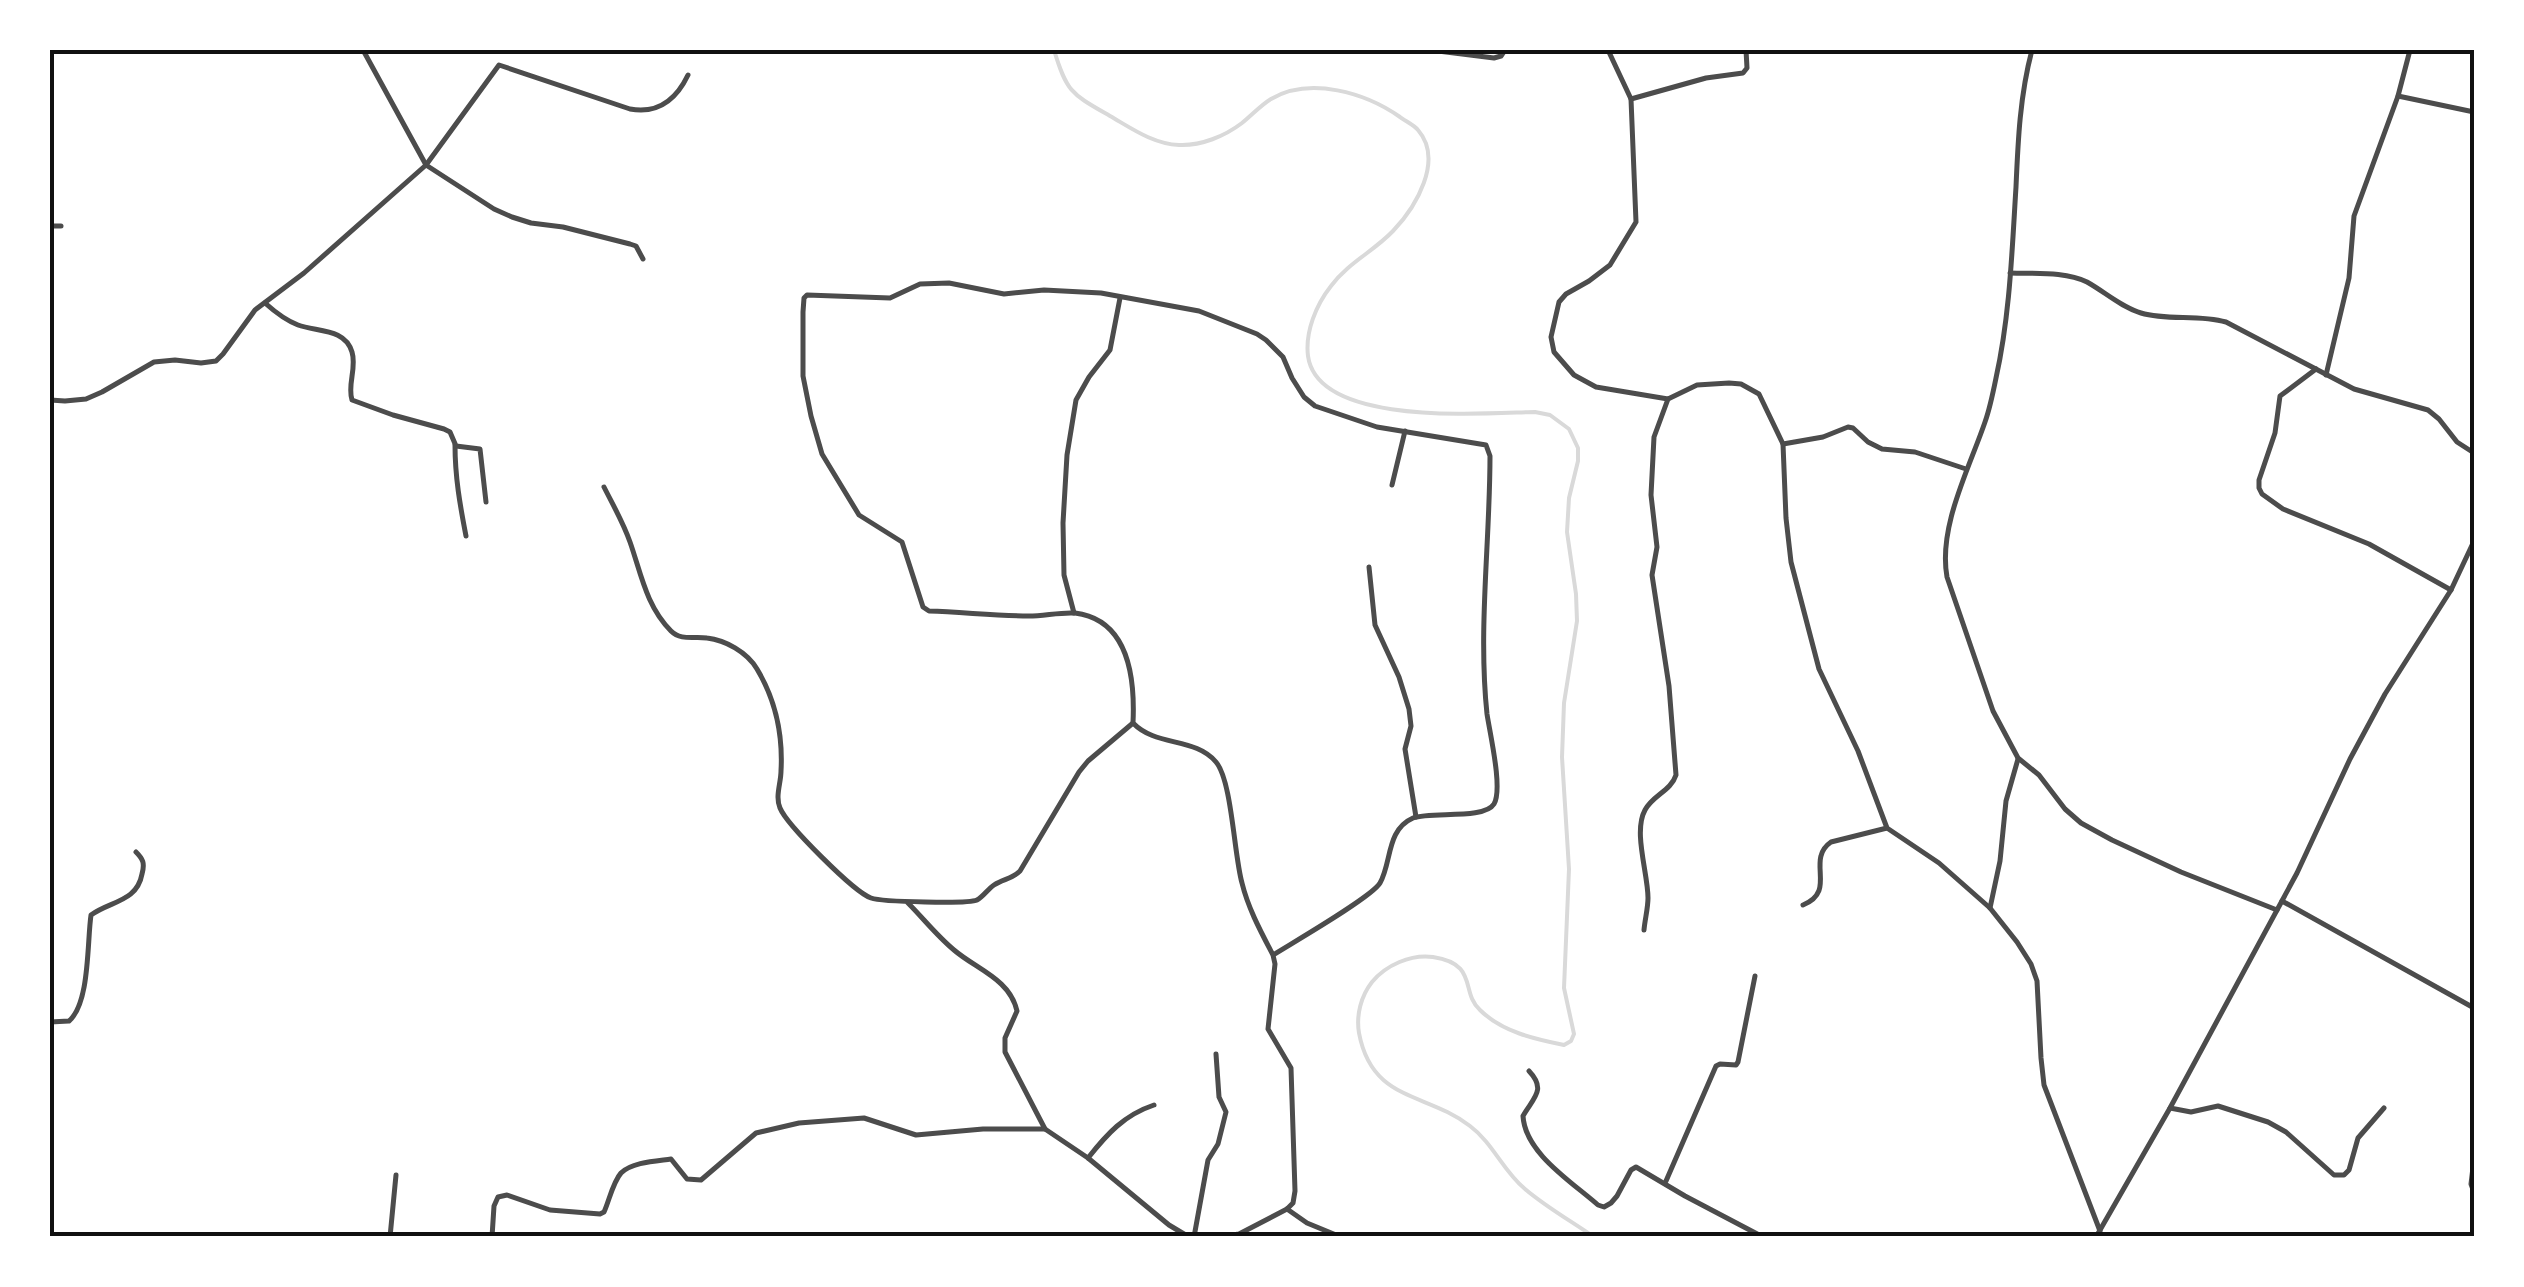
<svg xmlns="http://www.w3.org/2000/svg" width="2524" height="1287" viewBox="0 0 2524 1287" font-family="Roboto,sans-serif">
<rect width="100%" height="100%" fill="#fff"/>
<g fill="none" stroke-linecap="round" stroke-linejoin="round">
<path stroke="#d9d9d9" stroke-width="4" d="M1054 50C1067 93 1072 94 1110 116 1131 128 1153 144 1179 145 1201 146 1225 136 1242 123 1252 115 1261 105 1271 99 1310 76 1366 93 1400 117 1405 121 1414 125 1418 130 1444 160 1416 207 1393 231 1374 251 1348 263 1331 286 1316 305 1305 332 1308 356 1318 427 1484 413 1535 412L1550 415 1569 429 1578 448V461L1569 498 1567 532 1576 594 1577 621 1564 703 1562 757 1569 869 1564 988 1574 1034 1571 1041 1564 1045C1535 1039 1502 1032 1480 1010 1460 992 1479 964 1433 957 1411 954 1386 965 1372 982 1361 996 1356 1015 1359 1033 1372 1102 1426 1092 1470 1126 1493 1143 1503 1171 1525 1189 1546 1207 1571 1221 1594 1237"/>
<g stroke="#4c4c4c" stroke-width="5">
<polyline points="363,50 426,165 494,209 512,217 531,223 563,227 630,244 636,246 643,259"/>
<polyline points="1430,50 1494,58 1501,56 1505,50"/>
<polyline points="1608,50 1631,99 1636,222 1610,265 1589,281 1566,294 1559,302 1551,337 1554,352 1574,375 1596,387 1668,399 1697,385 1729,383 1741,384 1759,394 1783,444 1786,518 1791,562 1819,669 1858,751 1887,828 1939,863 1990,908 2017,942 2031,964 2037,981 2041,1058 2044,1085 2100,1231"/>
<path d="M2032 50C2020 95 2018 140 2016 187 2012 250 2010 315 1996 378 1993 393 1990 408 1985 422 1969 469 1938 527 1947 577L1993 711 2018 758 2039 775 2065 809 2081 823 2112 840 2181 872 2277 910"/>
<polyline points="2398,96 2474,112"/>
<polyline points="1631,99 1706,78 1743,73 1747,68 1746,50"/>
<polyline points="50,226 61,226"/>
<path d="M2010 273C2034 274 2065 271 2087 282 2105 292 2121 307 2141 313 2168 321 2198 314 2226 322L2354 389 2428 410 2439 419 2457 442 2474 453"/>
<path d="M265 303C275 312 285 320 298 325 317 332 345 328 352 352 357 368 347 385 352 400L393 415 444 429 450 432 456 446 480 449 486 502"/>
<polyline points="2316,369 2280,396 2275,433 2259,480 2259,488 2262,494 2283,509 2369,544 2451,590"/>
<polyline points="2326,375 2349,278 2354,216 2398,96 2410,50"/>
<path d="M50 400 65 401 86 399 102 392 154 362 175 360 201 363 216 361 223 354 255 310 304 273 426 165 499 65 630 109C657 114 676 100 688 75"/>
<polyline points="1783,444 1823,437 1848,427 1853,428 1868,442 1882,449 1915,452 1966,469"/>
<path d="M455 445C455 477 460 505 466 536"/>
<polyline points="1392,485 1405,431"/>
<path d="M604 487C613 505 623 522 630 542 641 573 646 606 671 631 681 641 694 636 707 638 725 640 747 652 757 669 775 699 783 735 781 771 781 783 775 796 780 808 787 825 854 892 871 898 882 902 969 904 977 900 983 897 988 889 994 885 1003 879 1012 879 1020 871L1079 772 1088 761 1133 723"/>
<polyline points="1369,567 1375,625 1399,677 1409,709 1411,726 1405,749 1416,817"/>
<polyline points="1074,613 1064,575 1063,523 1067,455 1076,400 1089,377 1110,350 1120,298"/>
<polyline points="2282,901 2474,1008"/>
<path d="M908 903C923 918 937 936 954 950 976 969 1010 979 1017 1011L1005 1038V1052L1045 1129 1088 1158 1169 1225 1189 1237"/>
<path d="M1803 905C1838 891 1805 860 1831 842L1887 828"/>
<polyline points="1990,908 2000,861 2006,801 2018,759"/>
<path d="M1644 930C1645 919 1648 908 1648 898 1648 873 1633 832 1645 810 1653 795 1671 791 1676 775L1669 686 1652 575 1657 547 1651 495 1654 437 1668 399"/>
<path d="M50 1022 69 1021C90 1003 87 942 91 915 110 901 137 902 142 874 145 863 143 859 136 852"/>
<path d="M1529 1071C1547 1090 1533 1098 1523 1116 1525 1153 1572 1182 1598 1205L1604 1207 1611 1203 1617 1196 1631 1170 1636 1167 1685 1196 1763 1237"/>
<polyline points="2170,1108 2191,1112 2218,1106 2268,1122 2286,1132 2334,1175 2344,1175 2349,1170 2358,1138 2384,1108"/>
<path d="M1088 1158C1107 1134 1124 1115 1154 1105"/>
<polyline points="2474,1159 2471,1184 2474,1192"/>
<polyline points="1666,1181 1716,1066 1720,1064 1736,1065 1738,1062 1755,976"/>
<polyline points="1287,1209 1307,1223 1341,1237"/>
<polyline points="390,1237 396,1175"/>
<path d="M492 1237 494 1206 498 1197 507 1195 550 1210 600 1214 604 1212C609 1201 613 1182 621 1173 632 1162 657 1161 671 1159L687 1179 701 1180 756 1133 799 1123 864 1118 916 1135 983 1129H1045"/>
<polyline points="1194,1237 1208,1160 1218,1144 1226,1112 1219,1097 1216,1054"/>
<path d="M1219 1237 1239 1234 1287 1209 1293 1203 1295 1191 1291 1068 1268 1029 1275 964 1273 955C1261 932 1248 908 1242 883 1234 855 1232 781 1216 762 1195 737 1156 747 1133 723 1135 680 1130 620 1075 613 1060 612 1044 616 1029 616 996 616 963 612 929 611L923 607 902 542 859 515 822 454 811 416 803 376V312L804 298 807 295 890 298 920 284 949 283 1004 294 1044 290 1101 293 1199 311 1257 334 1266 340 1283 357 1292 378 1304 397 1315 406 1377 427 1486 445 1490 456C1490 542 1478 629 1487 714 1490 734 1503 789 1494 804 1484 820 1431 811 1413 818 1386 830 1392 862 1380 883 1372 897 1292 943 1273 955"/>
</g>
<polyline stroke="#4c4c4c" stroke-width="5" points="2096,1237 2170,1108 2297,873 2350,759 2385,694 2451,590 2474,541"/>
</g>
<rect width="2524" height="1287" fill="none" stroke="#ffffff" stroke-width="105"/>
<rect x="52" y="52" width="2420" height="1182" fill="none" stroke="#111" stroke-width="4"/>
</svg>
